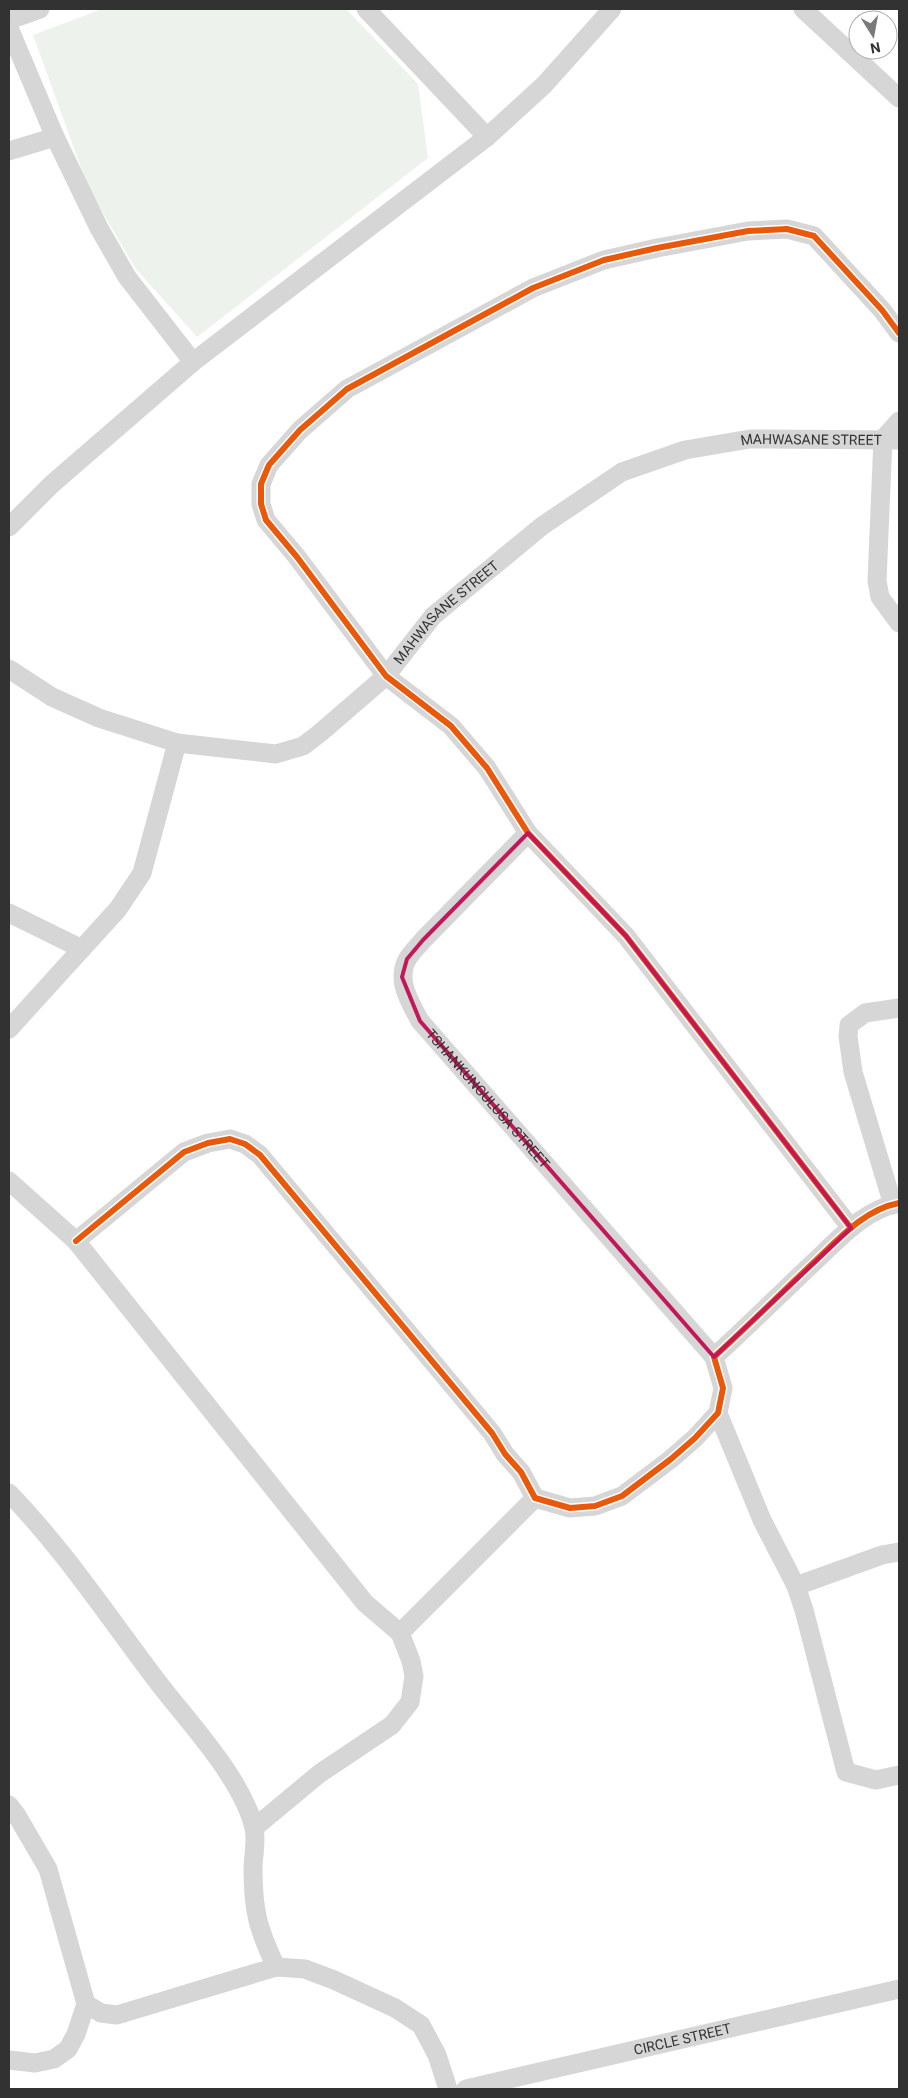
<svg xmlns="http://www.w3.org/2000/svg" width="908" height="2098" viewBox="0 0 908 2098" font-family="Roboto,sans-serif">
<rect width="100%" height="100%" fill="#fff"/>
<polygon fill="#eef2ec" points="102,9 346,9 418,84 428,158 197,337 135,268 88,187 33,35"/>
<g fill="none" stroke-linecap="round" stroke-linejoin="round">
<g stroke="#d6d6d6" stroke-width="19">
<polyline points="366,9 487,137"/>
<polyline points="803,9 899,98"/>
<polyline points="9,20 40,9"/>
<polyline points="9,28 55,137 99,228 127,277 193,362"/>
<polyline points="9,151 55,137"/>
<polyline points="899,421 883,439 877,581 880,597 899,623"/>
<polyline points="9,527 52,484 193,362 487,137 544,85 612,9"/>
<path id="s1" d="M9 669 52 697 99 718 177 743 276 754 303 746 320 733 386 676 433 616 542 526 622 472 685 450 750 439 899 440"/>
<path id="s2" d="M528 833 423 940C418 946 412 952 408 958 395 980 410 1002 420 1021L714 1357"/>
<polyline points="9,913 82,949"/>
<polyline points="9,1029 118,909 142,873 177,743"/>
<polyline points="9,1181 76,1241 365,1603 400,1633 411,1661 414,1676 410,1702 392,1725 319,1774 254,1828"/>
<polyline points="893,1205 853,1072 848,1036 849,1025 865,1013 899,1008"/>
<polyline points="851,1228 626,936 528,833 487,768 451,726 386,676 297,557 266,520 261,504 261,484 269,465 300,430 347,389 533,288 604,260 657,248 748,231 787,229 814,236 882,310 899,333"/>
<path d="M76 1241 184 1152 208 1143 230 1139 245 1144 260 1155 492 1433 505 1454 521 1472 535 1498 570 1508 595 1506 622 1496 671 1459 695 1438 718 1413 723 1388 714 1357C747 1327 779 1295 812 1264 838 1240 863 1210 899 1203"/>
<polyline points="718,1413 762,1520 796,1586"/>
<path d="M9 1493C64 1550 107 1615 154 1677 186 1720 242 1777 254 1828 257 1841 253 1856 253 1869 253 1911 258 1929 276 1967"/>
<polyline points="899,1552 882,1555 796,1586 804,1610 846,1772 876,1780 899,1775"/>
<polyline points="400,1633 535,1498"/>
<polyline points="9,1805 16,1814 48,1869 86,2004 76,2034 68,2049 54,2059 35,2063 9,2060"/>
<polyline points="86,2004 101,2013 117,2015 276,1967 305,1969 334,1980 395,2008 421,2025 437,2055 448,2089"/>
<path id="s3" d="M466 2089 899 1989"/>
</g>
<defs>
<g id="cycleway">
<polyline points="851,1228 626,936 528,833 487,768 451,726 386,676 297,557 266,520 261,504 261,484 269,465 300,430 347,389 533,288 604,260 657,248 748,231 787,229 814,236 882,310 899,333"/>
<path d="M76 1241 184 1152 208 1143 230 1139 245 1144 260 1155 492 1433 505 1454 521 1472 535 1498 570 1508 595 1506 622 1496 671 1459 695 1438 718 1413 723 1388 714 1357C747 1327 779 1295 812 1264 838 1240 863 1210 899 1203"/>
</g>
</defs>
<use href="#cycleway" stroke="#fff" stroke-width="9"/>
<use href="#cycleway" stroke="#e8590c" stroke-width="6"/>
</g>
<path fill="none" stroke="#c2185b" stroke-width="4" stroke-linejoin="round" d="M528 833 626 936 851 1228 714 1357 420 1021 402 977 407 959 423 940Z"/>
<g text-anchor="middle" stroke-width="5" stroke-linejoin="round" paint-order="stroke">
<g font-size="14" fill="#323232" stroke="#fff">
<text dy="5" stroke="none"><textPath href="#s1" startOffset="929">MAHWASANE STREET</textPath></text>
<text dy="5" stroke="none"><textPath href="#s1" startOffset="509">MAHWASANE STREET</textPath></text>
<text dy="5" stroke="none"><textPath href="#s2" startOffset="344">TSHANKUNGULUSA STREET</textPath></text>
<text dy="5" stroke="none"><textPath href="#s3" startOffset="222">CIRCLE STREET</textPath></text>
</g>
</g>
<rect width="908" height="2098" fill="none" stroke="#323232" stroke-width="20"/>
<g transform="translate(873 35) rotate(169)"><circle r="24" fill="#ffffff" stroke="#adadad"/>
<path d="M0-4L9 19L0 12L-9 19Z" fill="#7a7a7a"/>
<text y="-8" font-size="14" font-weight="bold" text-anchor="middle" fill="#323232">N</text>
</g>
</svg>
